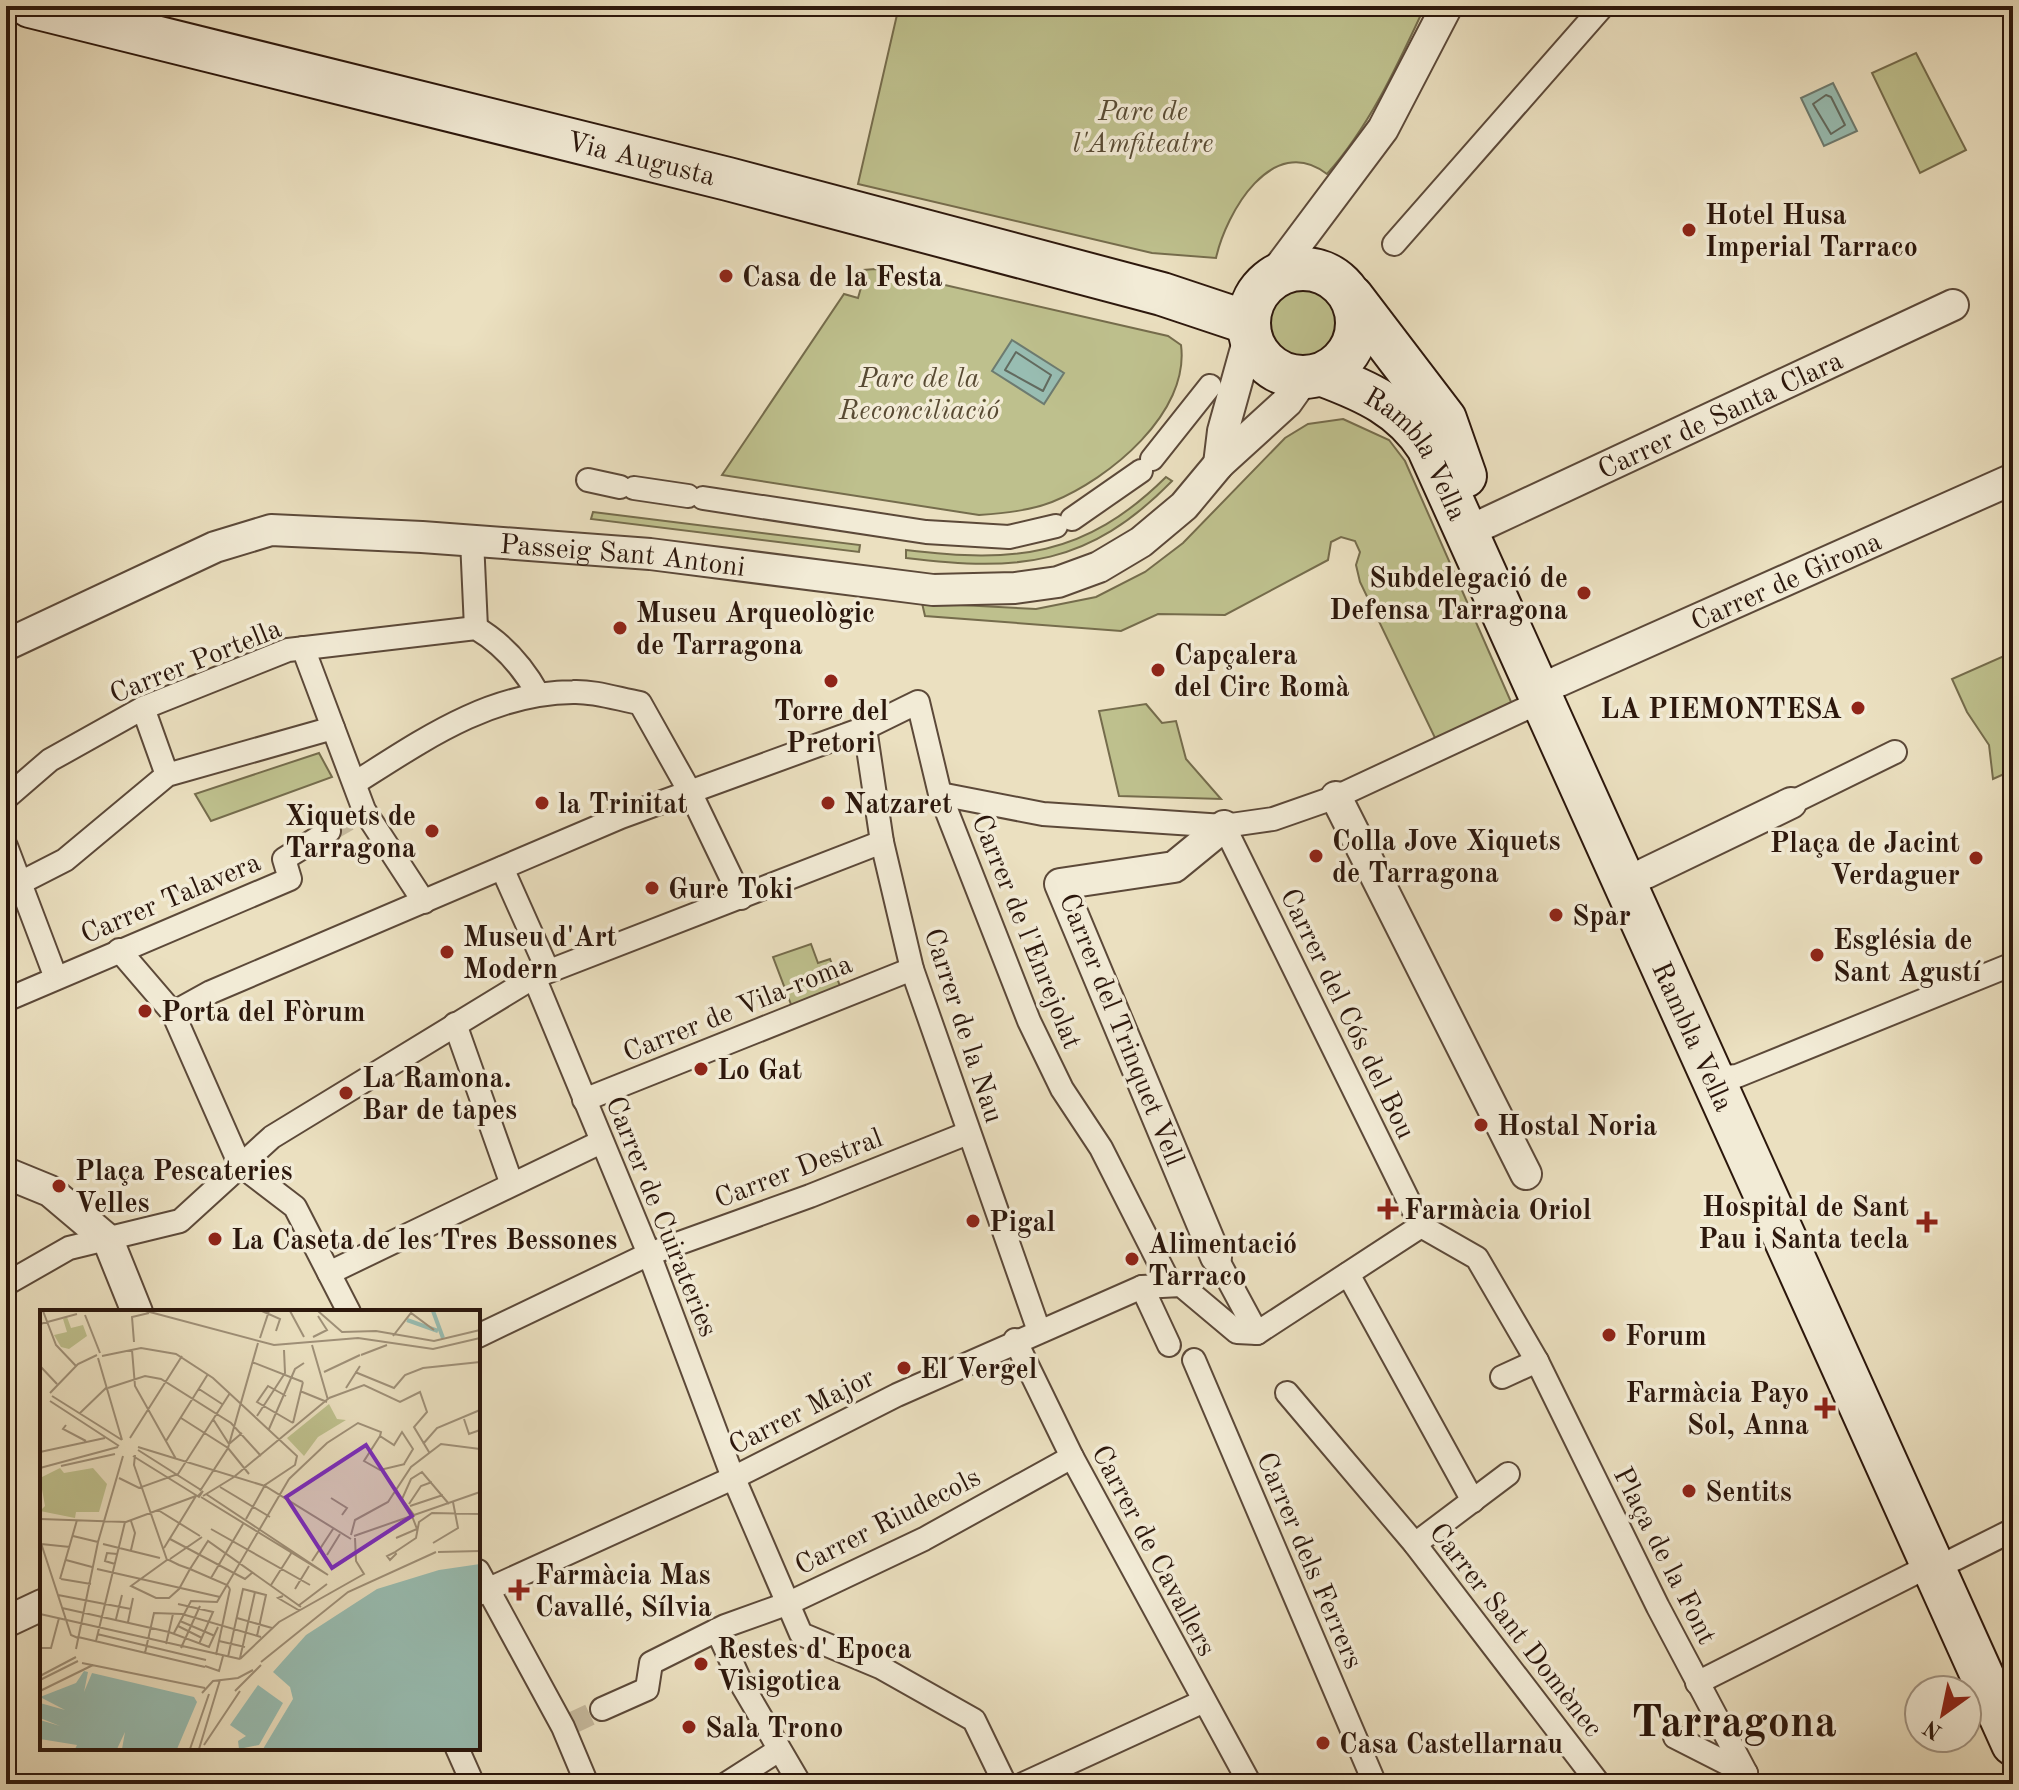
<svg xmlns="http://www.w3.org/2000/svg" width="2019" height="1790" viewBox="0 0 2019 1790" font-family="'Old Standard TT',serif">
<rect width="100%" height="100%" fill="#ebe0c0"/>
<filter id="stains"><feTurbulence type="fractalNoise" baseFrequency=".0025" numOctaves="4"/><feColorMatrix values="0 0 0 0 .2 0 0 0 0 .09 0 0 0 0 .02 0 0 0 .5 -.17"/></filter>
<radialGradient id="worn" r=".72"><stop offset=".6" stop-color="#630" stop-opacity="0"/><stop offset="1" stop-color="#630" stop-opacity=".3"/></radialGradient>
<g fill="#bec08d" stroke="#756c4c" stroke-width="2">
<path d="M899 6H1425C1398 64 1370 126 1327 174 1272 132 1226 213 1216 258L1152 253 858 184Z"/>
<polygon points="1916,53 1966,150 1920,173 1872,73"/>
<path d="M875 269 1168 336 1181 345C1190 413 1109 479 1052 502 1029 511 1004 513 979 515L722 475 844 294 858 298 862 284 855 276 863 270Z"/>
<circle cx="1304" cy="324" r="36"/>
<polygon points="1343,419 1389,440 1405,461 1512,704 1436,740 1360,582 1356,565 1360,552 1355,541 1341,537 1331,542 1328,560 1225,615 1158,614 1121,631 925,616 922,603 1036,609 1096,597 1145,572 1183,543 1285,438 1308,424"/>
<path d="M1166 477 1172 481C1089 566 1019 572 906 558V550C1014 563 1084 558 1166 477Z"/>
<polygon points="593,512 860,545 859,552 591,519"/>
<polygon points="2013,652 2013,770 1993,779 1989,745 1967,712 1952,679"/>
<polygon points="1146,704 1162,723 1176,721 1186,759 1221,799 1119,796 1099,711"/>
<polygon points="319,753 332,777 211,821 195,794"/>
<polygon points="811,944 818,963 830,959 841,989 792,1007 773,957"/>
</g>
<g fill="#98bdb2" stroke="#6d7b70" stroke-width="2">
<polygon points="1833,83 1857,131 1824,146 1801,98"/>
<polygon points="1012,340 1064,373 1044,404 992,371"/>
</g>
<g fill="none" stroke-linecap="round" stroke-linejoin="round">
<g stroke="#626a5f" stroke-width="2">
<polygon points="1826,95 1831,97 1845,125 1831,134 1813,104"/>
<polygon points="1016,352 1051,375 1043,391 1005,370"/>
</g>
<g stroke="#c5b89c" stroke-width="22" stroke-dasharray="22 11" stroke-linecap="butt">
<polyline points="329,831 355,816"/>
<polyline points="570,1724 602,1709"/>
</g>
<defs>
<g id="pedestrian">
<polyline points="1394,244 1603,6"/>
<polyline points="1152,459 1210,386"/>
<polyline points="588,480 620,487"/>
<polyline points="634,488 688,496"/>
<polyline points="703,498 926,532 1009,537 1056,526"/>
<polyline points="1072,519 1141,471"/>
<polyline points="472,540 476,628"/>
<polyline points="303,648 364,810 424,902"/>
<polyline points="143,708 167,775"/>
<polyline points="865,728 882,842 912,969 1039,1331"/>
<path d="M355 783C423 740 489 693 573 692 594 691 618 699 640 703L690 792 741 898"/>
<polyline points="940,794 1043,814 1224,826 1273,819 1336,797 1544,700"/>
<path d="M6 798 50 760 143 708 288 650 476 628C503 644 523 667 538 694"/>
<polyline points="1791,803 1895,752"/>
<polyline points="1224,826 1421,1226"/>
<polyline points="6,846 56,978"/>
<polyline points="502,868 548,971"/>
<polyline points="22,882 65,860 167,775 333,728"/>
<polyline points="119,950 173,1013 240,1165 295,1207 349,1312"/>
<polyline points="534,977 649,1254 729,1467 801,1634 880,1667 974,1720 1005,1784"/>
<polyline points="6,1000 290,879 284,859 329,831"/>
<polyline points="173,1013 211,992 621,817 865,728 918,702 940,794 1029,1021 1062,1089 1101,1148 1170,1284"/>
<polyline points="455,1024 511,1182"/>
<polyline points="1713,1078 1737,1076 2013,964"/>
<polyline points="584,1100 912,969"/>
<polyline points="1421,1226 1477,1258 1537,1361 1658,1607 1746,1773 1736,1784"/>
<polyline points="1216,1257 1257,1333"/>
<polyline points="329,1273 601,1142"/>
<polyline points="1348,1274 1473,1501"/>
<polyline points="6,1284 69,1248 180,1221 272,1137 534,977 882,842"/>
<polyline points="1142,1287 1169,1345"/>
<polyline points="478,1336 649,1254 810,1196 968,1133"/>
<polyline points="1015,1340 1072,1457 1250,1784"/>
<polyline points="1194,1360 1375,1784"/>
<polyline points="1502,1377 1537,1361"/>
<polyline points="1287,1393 1415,1544 1599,1784"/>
<polyline points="1415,1544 1508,1474"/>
<polyline points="1955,1559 2013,1530"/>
<polyline points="478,1571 563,1727 587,1784"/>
<polyline points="478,1594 733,1478 897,1395 1142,1287 1181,1285 1237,1332 1257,1333 1421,1226"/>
<polyline points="717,1630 742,1685 800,1784"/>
<polyline points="1697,1683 1933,1564"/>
<polyline points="602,1709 647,1689 651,1663 725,1626 789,1603 924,1539 1072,1457"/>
<polyline points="1675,1737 1746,1773"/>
<polyline points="457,1748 473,1784"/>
<polyline points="726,1784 779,1750"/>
<polyline points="1023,1784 1202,1702"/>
</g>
<g id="minor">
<polyline points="1270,280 1383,129 1447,6"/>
<polyline points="1219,464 1223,431 1250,334"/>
<path id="s1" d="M1486 523 1953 305"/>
<path id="s2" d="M6 645 215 547 271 530 422 537 650 554 933 590 1015 588 1058 582 1099 567 1141 542 1184 506 1219 464 1287 402 1304 378"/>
<path id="s3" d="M1559 681 2013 479"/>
<polyline points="1336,797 1526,1174"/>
<polyline points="1646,873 1791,803"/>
<polyline points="6,1173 50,1191 108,1240 137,1312"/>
<polyline points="1216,1257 1060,884 1174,867 1224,826"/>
<polyline points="6,1622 42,1605"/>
</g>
<g id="secondary">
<path id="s4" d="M30 6 728 179 1162 294 1249 323"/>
<circle cx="1303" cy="323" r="54"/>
<polyline points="1352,297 1445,419 1465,476"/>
<path id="s5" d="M1323 375C1366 391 1402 407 1428 447L2013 1744"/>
</g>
</defs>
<use href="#pedestrian" stroke="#5c4939" stroke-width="26"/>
<use href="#minor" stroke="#5c4939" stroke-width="34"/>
<use href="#secondary" stroke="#2c170c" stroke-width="46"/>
<use href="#pedestrian" stroke="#f2ebd6" stroke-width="22"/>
<use href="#minor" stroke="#f2ebd6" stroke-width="30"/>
<use href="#secondary" stroke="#f2ebd6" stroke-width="42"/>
</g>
<g fill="#8f2418" stroke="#f2ebd6" stroke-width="3">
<circle cx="1689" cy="230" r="8"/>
<circle cx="726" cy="276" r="8"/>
<circle cx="1584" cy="593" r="8"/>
<circle cx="620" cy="628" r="8"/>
<circle cx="1158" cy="670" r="8"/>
<circle cx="831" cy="681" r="8"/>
<circle cx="1858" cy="708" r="8"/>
<circle cx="542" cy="803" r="8"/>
<circle cx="828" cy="803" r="8"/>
<circle cx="432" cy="831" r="8"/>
<circle cx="1316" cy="856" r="8"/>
<circle cx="1976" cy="858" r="8"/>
<circle cx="652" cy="888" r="8"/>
<circle cx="1556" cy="915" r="8"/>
<circle cx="447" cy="952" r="8"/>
<circle cx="1817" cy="955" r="8"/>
<circle cx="145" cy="1011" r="8"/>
<circle cx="701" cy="1069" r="8"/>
<circle cx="346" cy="1093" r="8"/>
<circle cx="1481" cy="1125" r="8"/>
<circle cx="59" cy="1186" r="8"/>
<path d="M1384 1197h8v8h8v8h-8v8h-8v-8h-8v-8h8z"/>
<circle cx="973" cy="1221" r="8"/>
<path d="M1923 1210h8v8h8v8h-8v8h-8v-8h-8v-8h8z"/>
<circle cx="215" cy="1239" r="8"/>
<circle cx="1132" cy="1259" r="8"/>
<circle cx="1609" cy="1335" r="8"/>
<circle cx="904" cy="1368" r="8"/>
<path d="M1821 1396h8v8h8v8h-8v8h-8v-8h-8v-8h8z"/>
<circle cx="1689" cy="1491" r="8"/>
<path d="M515 1578h8v8h8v8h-8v8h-8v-8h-8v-8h8z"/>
<circle cx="701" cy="1664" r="8"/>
<circle cx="689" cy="1727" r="8"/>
<circle cx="1323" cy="1743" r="8"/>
</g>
<g text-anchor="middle" stroke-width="7" stroke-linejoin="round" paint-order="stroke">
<g font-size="28" font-style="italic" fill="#584a33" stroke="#f2ebd6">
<text x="1143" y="120">Parc de<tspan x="1143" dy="32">l'Amfiteatre</tspan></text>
<text x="919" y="387">Parc de la<tspan x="919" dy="32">Reconciliació</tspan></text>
</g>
<g font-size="28" fill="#2c170c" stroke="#f2ebd6">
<text dy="10" stroke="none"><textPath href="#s4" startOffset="630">Via Augusta</textPath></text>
<text dy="10" stroke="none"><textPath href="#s1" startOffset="258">Carrer de Santa Clara</textPath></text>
<text dy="10" stroke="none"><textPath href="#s5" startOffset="128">Rambla Vella</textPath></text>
<text dy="10" stroke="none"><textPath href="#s2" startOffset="642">Passeig Sant Antoni</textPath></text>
<text dy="10" stroke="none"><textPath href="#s3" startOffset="248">Carrer de Girona</textPath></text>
<text transform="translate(195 660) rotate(-22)" y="10">Carrer Portella</text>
<text transform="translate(170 897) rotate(-23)" y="10">Carrer Talavera</text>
<text transform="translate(1028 931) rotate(68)" y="10">Carrer de l'Enrejolat</text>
<text transform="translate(737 1007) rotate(-22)" y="10">Carrer de Vila-roma</text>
<text transform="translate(1349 1013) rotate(64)" y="10">Carrer del Cós del Bou</text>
<text transform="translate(965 1025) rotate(72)" y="10">Carrer de la Nau</text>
<text transform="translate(1123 1029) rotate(68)" y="10">Carrer del Trinquet Vell</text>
<text dy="10" stroke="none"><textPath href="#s5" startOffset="776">Rambla Vella</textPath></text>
<text transform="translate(798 1167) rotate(-21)" y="10">Carrer Destral</text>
<text transform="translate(663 1216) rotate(68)" y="10">Carrer de Cuirateries</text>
<text transform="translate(801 1410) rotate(-27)" y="10">Carrer Major</text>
<text transform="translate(887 1520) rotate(-27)" y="10">Carrer Riudecols</text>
<text transform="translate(1155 1550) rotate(62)" y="10">Carrer de Cavallers</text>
<text transform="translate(1666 1555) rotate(63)" y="10">Plaça de la Font</text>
<text transform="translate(1311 1560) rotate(67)" y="10">Carrer dels Ferrers</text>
<text transform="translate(1517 1629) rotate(52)" y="10">Carrer Sant Domènec</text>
</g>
<g font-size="28" font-weight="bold" fill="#2c170c" stroke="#f2ebd6" text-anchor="start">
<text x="1705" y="224">Hotel Husa<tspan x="1705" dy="32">Imperial Tarraco</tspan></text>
<text x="742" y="286">Casa de la Festa</text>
<text x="1568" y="587" text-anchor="end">Subdelegació de<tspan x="1568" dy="32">Defensa Tarragona</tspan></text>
<text x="636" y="622">Museu Arqueològic<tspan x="636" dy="32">de Tarragona</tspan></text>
<text x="1174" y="664">Capçalera<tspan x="1174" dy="32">del Circ Romà</tspan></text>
<text x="1842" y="718" text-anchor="end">LA PIEMONTESA</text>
<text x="831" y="720" text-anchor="middle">Torre del<tspan x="831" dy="32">Pretori</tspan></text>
<text x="558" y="813">la Trinitat</text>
<text x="844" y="813">Natzaret</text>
<text x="416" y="825" text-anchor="end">Xiquets de<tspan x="416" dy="32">Tarragona</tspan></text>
<text x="1332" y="850">Colla Jove Xiquets<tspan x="1332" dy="32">de Tarragona</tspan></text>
<text x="1960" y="852" text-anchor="end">Plaça de Jacint<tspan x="1960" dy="32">Verdaguer</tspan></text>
<text x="668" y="898">Gure Toki</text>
<text x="1572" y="925">Spar</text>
<text x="463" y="946">Museu d'Art<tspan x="463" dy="32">Modern</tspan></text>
<text x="1833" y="949">Església de<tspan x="1833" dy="32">Sant Agustí</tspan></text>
<text x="161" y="1021">Porta del Fòrum</text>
<text x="717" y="1079">Lo Gat</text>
<text x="362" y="1087">La Ramona.<tspan x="362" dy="32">Bar de tapes</tspan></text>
<text x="1497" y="1135">Hostal Noria</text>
<text x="75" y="1180">Plaça Pescateries<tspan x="75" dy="32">Velles</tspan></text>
<text x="1909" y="1216" text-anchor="end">Hospital de Sant<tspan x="1909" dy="32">Pau i Santa tecla</tspan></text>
<text x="1404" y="1219">Farmàcia Oriol</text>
<text x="989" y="1231">Pigal</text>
<text x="231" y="1249">La Caseta de les Tres Bessones</text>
<text x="1148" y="1253">Alimentació<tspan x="1148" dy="32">Tarraco</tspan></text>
<text x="1625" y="1345">Forum</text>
<text x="920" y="1378">El Vergel</text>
<text x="1809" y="1402" text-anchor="end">Farmàcia Payo<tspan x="1809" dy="32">Sol, Anna</tspan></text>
<text x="1705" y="1501">Sentits</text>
<text x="535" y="1584">Farmàcia Mas<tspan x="535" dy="32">Cavallé, Sílvia</tspan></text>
<text x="717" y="1658">Restes d' Epoca<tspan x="717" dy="32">Visigotica</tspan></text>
<text x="705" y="1737">Sala Trono</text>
<text x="1339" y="1753">Casa Castellarnau</text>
</g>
<g font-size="44" font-weight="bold" fill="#2c170c" stroke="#f2ebd6">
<text x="1734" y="1736">Tarragona</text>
</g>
</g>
<g transform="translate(40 1310)">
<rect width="440" height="440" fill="#ebe0c0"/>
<path d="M27 7 31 18 43 15 47 26 29 39 21 37 14 25 27 22 23 9ZM289 94 297 109 306 110 278 127 264 146 247 128ZM20 158 24 163 53 158 67 174 59 202H36L35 208 0 201 5 196 0 168Z" fill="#bec08d"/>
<path d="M440 254V439H223L253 389 250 377 233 362 266 325 337 279 399 260ZM44 361 48 362 44 382 52 363 154 387 157 392 137 439H82L85 422 77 439H35L37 435 0 429V410L20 416 0 408V393L25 400 0 387 36 373ZM218 375 243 393 219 435 199 439 198 431 206 426 190 415Z" fill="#98bdb2"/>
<path fill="none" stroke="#98bdb2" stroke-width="4" d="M393 1 403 28M367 10 398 21"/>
<path fill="none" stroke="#9f9078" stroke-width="2" d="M3 1 16 35 36 56M106 1 234 35 318 28 393 39 440 28M222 1 240 9 236 21M250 1 264 27M278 1 302 22 336 21 394 31 440 20M45 5 60 43M0 14 37 4M353 26 371 3 394 20M273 27 287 20 278 6M220 28 229 1M94 32 92 7 109 3M272 35 288 90M92 40 95 76 136 149M321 45 347 35M62 46 101 38 136 44 173 68 257 146 255 155 225 175 206 209M58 48 82 130M212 52 263 72M0 56 17 74M284 62 320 45M315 62 354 78 365 65 383 58 440 52M68 78 105 66 121 69 191 113 221 146M306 78 320 56M159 79 182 94M260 81 287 92M10 83 38 54 57 45M12 86 82 130M246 86 228 76 217 92 253 113M289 88 324 75 360 92 380 82 387 102 374 117 389 142M10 91 79 136M40 103 67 77M217 106 245 63 244 40M141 108 188 138 209 164M173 109 189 134 202 123M424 109 429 124 440 120M253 113 263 72M26 115 23 119 46 131M229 119 255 59 264 53M340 126 324 151 340 160 365 154M90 128 142 46M126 131 168 64M383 134 397 118 440 100M98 137 225 176 311 229M98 140 161 180M0 142 65 128M95 145 94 155 127 250M93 146 159 187 163 181 158 186M21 156 75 144M0 158 78 137M195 166 289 88M79 168 99 178 138 164 190 83M249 169 287 133 318 113 341 122 340 126 354 135 362 122 373 139 364 154M180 177 230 207M160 181 188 138 218 33M163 186 194 167M161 187 288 265 166 184M291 188 307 198 302 205M369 194 381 176 392 172M370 196 403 185M118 200 160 226M374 205 362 189 371 169 382 162 409 194M0 209 86 212 156 186M171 219 270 275M311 225 315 210 348 192 371 157 401 134 440 139M33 226 58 232M314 226 440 182M356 228 377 219 372 206M130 229 205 269 213 262M0 230 31 325 38 328M393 233 418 218 413 192M1 234 30 237M63 234 120 248M124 238 156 186M91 240 95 223 91 211M355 242 376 228 379 212 392 203 440 204M355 242 356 244 350 250 347 246ZM398 242 440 241M287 245 300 224M130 249 162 227M26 250 52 257M272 251 293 219M75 254 65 251 67 243 77 244M57 259 180 287M171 268 203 214M20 269 37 210M21 269 51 274M231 275 252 242M190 279 187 275 150 259 139 255 129 250H127L91 276 116 288H129L139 279 150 259 168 231 261 297M255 279 269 256M18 285 91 299M243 286 238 288 260 301M138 294 173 302 159 334M258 296 287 274M22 298 129 322 169 337 178 317M0 304 200 349M197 308 232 318M76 309 82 285M140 311 175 326M88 312 93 288M138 316 162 328M134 323 151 291 177 292 249 169M57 324 166 350M38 327 165 357M56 331 85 212M179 331 205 337M126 334 133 304M0 338H11L19 308M141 338 160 296M36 339 58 232 83 146M105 343 114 303 142 304 221 327M176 345 190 279M188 347 203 279 226 285 217 326M200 348 215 282M200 349 239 312 324 264 316 251 315 228M221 352 308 282 396 242M42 353 165 378M165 356 179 361 183 346M0 366 36 347M0 370 38 351M0 381 53 355M195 381 221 355M162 383 173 371 198 368 213 360M164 435 200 381M150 439 169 384M159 439 180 370"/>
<path fill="#7b2cbf" fill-opacity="0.15" stroke="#7b2cbf" stroke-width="4" d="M326 135 372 206 292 258 246 187Z"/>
<rect width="440" height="440" fill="none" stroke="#2c170c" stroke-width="4"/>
</g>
<rect width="2019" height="1790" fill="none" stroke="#ebe0c0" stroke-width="32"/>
<rect x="8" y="8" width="2003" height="1774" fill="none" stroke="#2c170c" stroke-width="4"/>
<rect x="16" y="16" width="1987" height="1758" fill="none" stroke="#2c170c" stroke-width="2"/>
<g transform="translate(1943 1714) rotate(213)"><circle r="38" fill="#f2ebd6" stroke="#a39685" stroke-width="2"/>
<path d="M0-6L14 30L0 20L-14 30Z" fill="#8f2418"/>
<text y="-12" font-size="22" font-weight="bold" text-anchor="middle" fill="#2c170c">N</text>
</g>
<rect width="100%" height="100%" filter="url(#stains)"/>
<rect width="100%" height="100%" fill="url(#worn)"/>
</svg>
